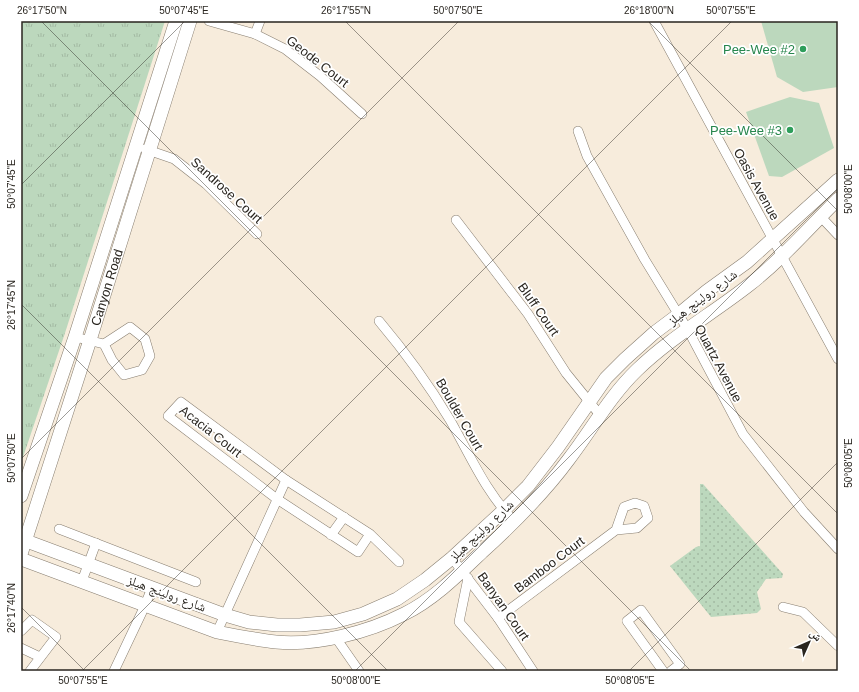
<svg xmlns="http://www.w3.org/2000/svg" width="859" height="692" viewBox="0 0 859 692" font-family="Helvetica,'Noto Naskh Arabic',sans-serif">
<defs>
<pattern id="grass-tufts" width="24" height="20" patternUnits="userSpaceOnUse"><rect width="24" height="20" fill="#bcd8bd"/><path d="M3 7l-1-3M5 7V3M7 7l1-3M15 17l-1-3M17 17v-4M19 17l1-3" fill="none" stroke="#a2b9a2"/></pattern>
<pattern id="park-dots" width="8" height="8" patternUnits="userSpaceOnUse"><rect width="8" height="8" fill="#bcd8bd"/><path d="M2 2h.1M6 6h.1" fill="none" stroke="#a2b9a2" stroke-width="1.8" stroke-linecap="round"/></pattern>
</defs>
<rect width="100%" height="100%" fill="#f7ecdc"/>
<polygon fill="url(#grass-tufts)" points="21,21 165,21 65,333 21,463"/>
<polygon fill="url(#park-dots)" points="700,484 703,484 783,574 782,578 766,579 757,592 761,609 757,613 711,617 670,566 696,547 700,546"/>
<g fill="#bcd8bd">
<polygon points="761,21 838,21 838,87 803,92 777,77"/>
<polygon points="790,97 819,103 834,148 782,177 769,176 746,112"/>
</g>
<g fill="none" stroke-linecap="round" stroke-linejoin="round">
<defs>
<g id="street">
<polyline points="209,21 255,34 285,49 320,76 362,114"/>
<polyline points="654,21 838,359"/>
<polyline points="255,34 260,21"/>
<polyline points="578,131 587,156 645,260 688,330 743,434 804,512 838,549"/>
<polyline points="145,149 174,159 206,184 257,234"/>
<polyline points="821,217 838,235"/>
<polyline points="456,220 528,314 566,373 600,415"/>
<path d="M379 321C406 353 429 385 450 420 470 455 486 493 515 522"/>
<polyline points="75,337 104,344 112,360 124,375 142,370 150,356 145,339 130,327 104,344"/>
<polyline points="59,529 196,582"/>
<polyline points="370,534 358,552 277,499 168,416 181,402 286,480 370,534 399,562"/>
<polyline points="331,535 344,517"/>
<polyline points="452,558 498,618 533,671"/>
<polyline points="468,578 459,622 502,671"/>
<polyline points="82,581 96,543"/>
<polyline points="783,607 803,612 838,646"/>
<polyline points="498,618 616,530 637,528 648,518 644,506 635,503 624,507 616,530"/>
<polyline points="21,631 32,620 56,637 30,671"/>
<polyline points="217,632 286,480"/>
<polyline points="336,638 359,671"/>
<polyline points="21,648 40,657"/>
<polyline points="114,671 142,612 152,588"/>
<polyline points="663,671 627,621 641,610 680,664 671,671"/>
</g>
<g id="secondary">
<polyline points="21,496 75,337 176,21"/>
<polyline points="21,539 225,615 249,622 277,625 300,625 334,622 363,614 397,599 425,580 452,558 503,511 528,486 558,447 606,378 625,359 654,333 678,315 707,291 747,262 838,180"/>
<path id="s1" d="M21 554 90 340 190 21"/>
<path d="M21 559 217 632C237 636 257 640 276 642 316 646 369 632 404 614 433 600 459 574 482 552 514 523 544 493 569 459 592 429 610 396 637 370 671 337 712 314 749 285 781 260 809 228 838 199"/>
</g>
</defs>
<use href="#street" stroke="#887e70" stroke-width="10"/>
<use href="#secondary" stroke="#887e70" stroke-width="14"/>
<use href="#street" stroke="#fff" stroke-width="9"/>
<use href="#secondary" stroke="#fff" stroke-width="13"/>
</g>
<path fill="none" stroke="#29251f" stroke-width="1" stroke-opacity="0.45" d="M41 21 691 671M345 21 838 514M648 21 838 211M21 185 185 21M21 304 388 671M21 459 459 21M21 607 85 671M82 671 732 21M355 671 838 188M629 671 838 462"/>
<g fill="#2e9e5b" stroke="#fff" stroke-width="1.5">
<circle cx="803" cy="49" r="4"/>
<circle cx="790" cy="130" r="4"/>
</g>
<g text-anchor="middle" stroke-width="3.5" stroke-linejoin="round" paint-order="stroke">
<g font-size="13" fill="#27864d" stroke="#fff" text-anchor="end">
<text x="795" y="54">Pee-Wee #2</text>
<text x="782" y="135">Pee-Wee #3</text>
</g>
<g font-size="13" fill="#29251f" stroke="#fff">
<text transform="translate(318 61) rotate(38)" y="5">Geode Court</text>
<text transform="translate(757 184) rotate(61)" y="5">Oasis Avenue</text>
<text transform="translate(227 190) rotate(42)" y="5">Sandrose Court</text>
<text dy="5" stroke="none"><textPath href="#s1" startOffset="280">Canyon Road</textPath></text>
<text transform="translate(702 297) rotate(-37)" y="5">شارع رولينج هيلز</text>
<text transform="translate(539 309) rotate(55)" y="5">Bluff Court</text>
<text transform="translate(719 363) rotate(62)" y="5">Quartz Avenue</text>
<text transform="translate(460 414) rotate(60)" y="5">Boulder Court</text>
<text transform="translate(211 431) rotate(38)" y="5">Acacia Court</text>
<text transform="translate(481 530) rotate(-43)" y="5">شارع رولينج هيلز</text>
<text transform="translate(549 564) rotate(-37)" y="5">Bamboo Court</text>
<text transform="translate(167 593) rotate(20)" y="5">شارع رولينج هيلز</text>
<text transform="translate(504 606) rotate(55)" y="5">Banyan Court</text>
</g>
</g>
<rect width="859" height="692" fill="none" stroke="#ffffff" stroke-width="44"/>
<g transform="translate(809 642) rotate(45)" stroke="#ffffff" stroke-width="3" paint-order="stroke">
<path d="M0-3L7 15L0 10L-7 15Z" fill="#29251f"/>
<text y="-6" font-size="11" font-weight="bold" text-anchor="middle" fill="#29251f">ش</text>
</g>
<rect x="22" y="22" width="815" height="648" fill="none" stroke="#29251f" stroke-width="1.5"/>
<g font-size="10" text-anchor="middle" fill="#29251f">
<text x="42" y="14">26°17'50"N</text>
<text x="184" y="14">50°07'45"E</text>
<text x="346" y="14">26°17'55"N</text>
<text x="458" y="14">50°07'50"E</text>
<text x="649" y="14">26°18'00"N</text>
<text x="731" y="14">50°07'55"E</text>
<text transform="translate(11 184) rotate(-90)" y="4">50°07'45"E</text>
<text transform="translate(848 189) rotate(-90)" y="4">50°08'00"E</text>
<text transform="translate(11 305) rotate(-90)" y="4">26°17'45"N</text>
<text transform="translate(11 458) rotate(-90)" y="4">50°07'50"E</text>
<text transform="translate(848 463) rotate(-90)" y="4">50°08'05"E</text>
<text transform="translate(11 608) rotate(-90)" y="4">26°17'40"N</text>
<text x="83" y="684">50°07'55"E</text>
<text x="356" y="684">50°08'00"E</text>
<text x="630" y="684">50°08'05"E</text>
</g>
</svg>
